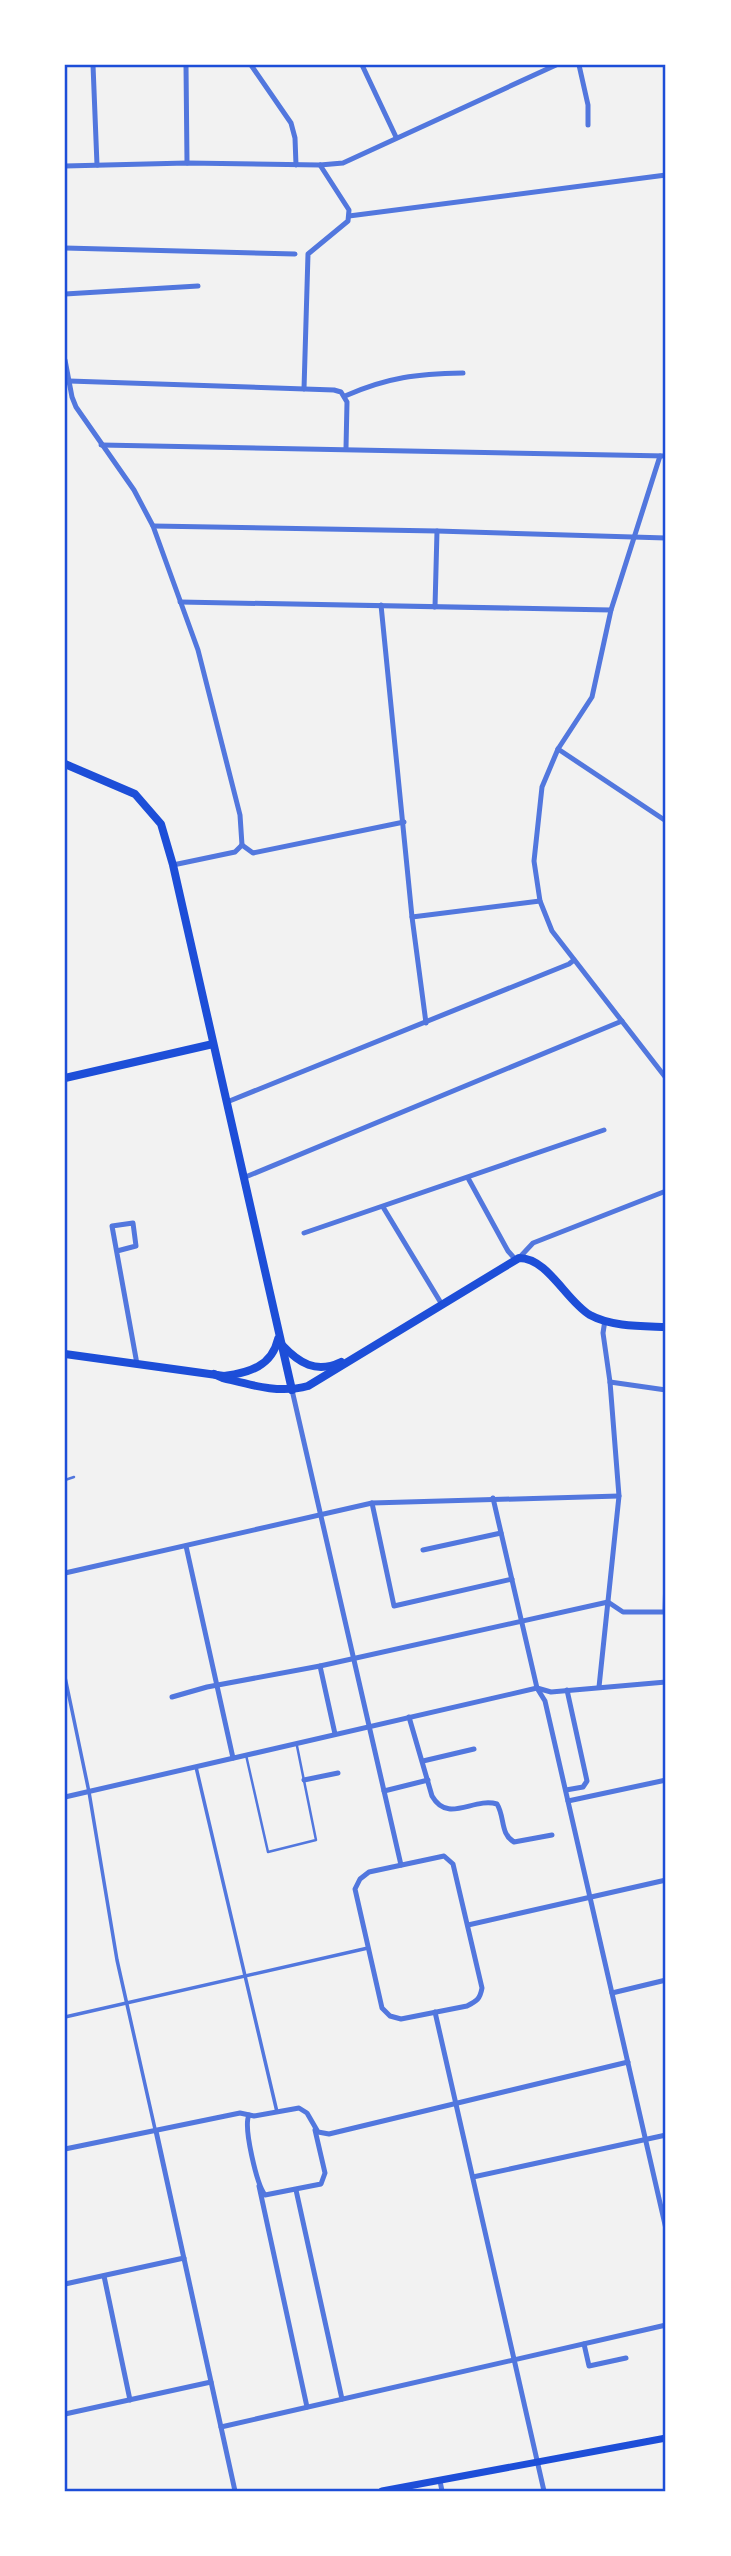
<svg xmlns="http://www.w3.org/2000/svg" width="731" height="2556" viewBox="0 0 731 2556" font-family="Lora,serif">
<rect width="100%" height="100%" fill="#f2f2f2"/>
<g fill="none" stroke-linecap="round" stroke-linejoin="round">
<g stroke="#5277de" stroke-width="2.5">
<polyline points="65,1480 74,1477"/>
<polyline points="246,1755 268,1852 316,1840 297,1746"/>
</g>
<g stroke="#5277de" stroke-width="3.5">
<polyline points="65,1677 89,1792 117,1960 155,2129"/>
<polyline points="196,1767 277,2112"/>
<polyline points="65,2017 368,1948"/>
</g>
<g stroke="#5277de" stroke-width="5">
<polyline points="93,65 97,165"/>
<polyline points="186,65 187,163"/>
<polyline points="251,65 291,123 295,138 296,165"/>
<polyline points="362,65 396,137"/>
<polyline points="579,65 588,105 588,125"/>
<polyline points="65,166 187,163 320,165 343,163 556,65"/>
<polyline points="349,216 666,175"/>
<polyline points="65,248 295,254"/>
<polyline points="65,294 198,286"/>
<polyline points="65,360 72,397 76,407 134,490 153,526 198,650 240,815 242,845"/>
<polyline points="69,381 334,390 341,392 347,402 346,448"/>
<polyline points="304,389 308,254 348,221 349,210 320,165"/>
<path d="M345 396C388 377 417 374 463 373"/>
<polyline points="101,445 666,456"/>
<polyline points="660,456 611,610 592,697 558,749 542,787 534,861 540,901 552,931 666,1078"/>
<polyline points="153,526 437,531 666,538"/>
<polyline points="180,602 611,610"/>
<polyline points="381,605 412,917 426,1023"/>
<polyline points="435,607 437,531"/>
<polyline points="558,749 666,821"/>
<polyline points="242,845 253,853 404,822"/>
<polyline points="173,865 235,852 242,845"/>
<polyline points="412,917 540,901"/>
<polyline points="227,1102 569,964 574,960"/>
<polyline points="243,1178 622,1021"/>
<polyline points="468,1178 508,1251 515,1259"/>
<polyline points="383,1207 441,1303"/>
<polyline points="304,1233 604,1130"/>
<polyline points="117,1251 136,1246 133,1223 112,1226 137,1364"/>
<polyline points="519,1258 533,1243 666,1191"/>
<polyline points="610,1382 666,1390"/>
<polyline points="292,1390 401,1865"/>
<polyline points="493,1498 537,1688 545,1701 666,2229"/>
<polyline points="372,1503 394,1606 512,1579"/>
<polyline points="186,1546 233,1758"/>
<polyline points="423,1550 501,1533"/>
<polyline points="65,1573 372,1503 619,1496"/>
<polyline points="665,1612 666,1575"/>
<polyline points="320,1666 335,1734"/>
<polyline points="599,1687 619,1496 610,1382 603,1333 605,1320"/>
<polyline points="172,1697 207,1687 320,1666 608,1602 623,1612 666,1612"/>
<path d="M409 1717 432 1796C448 1824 473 1797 497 1804 505 1817 500 1834 514 1842L552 1835"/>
<polyline points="423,1761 474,1749"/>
<polyline points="304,1780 338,1773"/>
<polyline points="566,1790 583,1787 587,1781 567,1690"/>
<polyline points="384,1791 428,1780"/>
<polyline points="65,1797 537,1688 551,1692 666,1682"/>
<polyline points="568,1801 666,1780"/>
<path d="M444 1856 453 1864 482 1988C480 1999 477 2001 467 2006L401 2019 390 2016 382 2008 355 1889 360 1879 369 1872Z"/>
<polyline points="468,1925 666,1880"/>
<polyline points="612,1993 666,1980"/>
<polyline points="435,2012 544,2491"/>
<path d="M249 2115C243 2127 257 2185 265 2195L321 2184 325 2173 315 2130"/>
<polyline points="156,2131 235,2491"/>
<polyline points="65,2149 240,2113 254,2116 299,2108 307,2113 318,2132 329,2134 628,2062"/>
<polyline points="473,2177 666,2135"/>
<polyline points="259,2186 307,2407"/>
<polyline points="296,2190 342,2399"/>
<polyline points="104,2276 130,2400"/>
<polyline points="65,2284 184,2258"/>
<polyline points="584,2344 589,2366 626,2358"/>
<polyline points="65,2414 211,2382"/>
<polyline points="221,2427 666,2325"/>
<polyline points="440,2481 442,2491"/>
</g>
<polyline stroke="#1d4ed8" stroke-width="7" points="382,2491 666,2438"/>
<g stroke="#1d4ed8" stroke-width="8">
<polyline points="65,764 135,794 161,824 173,865 292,1390"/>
<polyline points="65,1078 213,1044"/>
<path d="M282 1345C299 1363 316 1374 341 1362"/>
<path d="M65 1354 224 1376C249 1373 272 1366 278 1339"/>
<path d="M214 1374 223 1378C251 1385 279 1394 308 1386L519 1258C548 1258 566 1301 590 1315 612 1327 643 1326 666 1327"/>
</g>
</g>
<rect width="731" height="2556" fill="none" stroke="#ffffff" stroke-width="133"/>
<rect x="66" y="66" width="598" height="2424" fill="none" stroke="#1d4ed8" stroke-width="2.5"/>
</svg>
